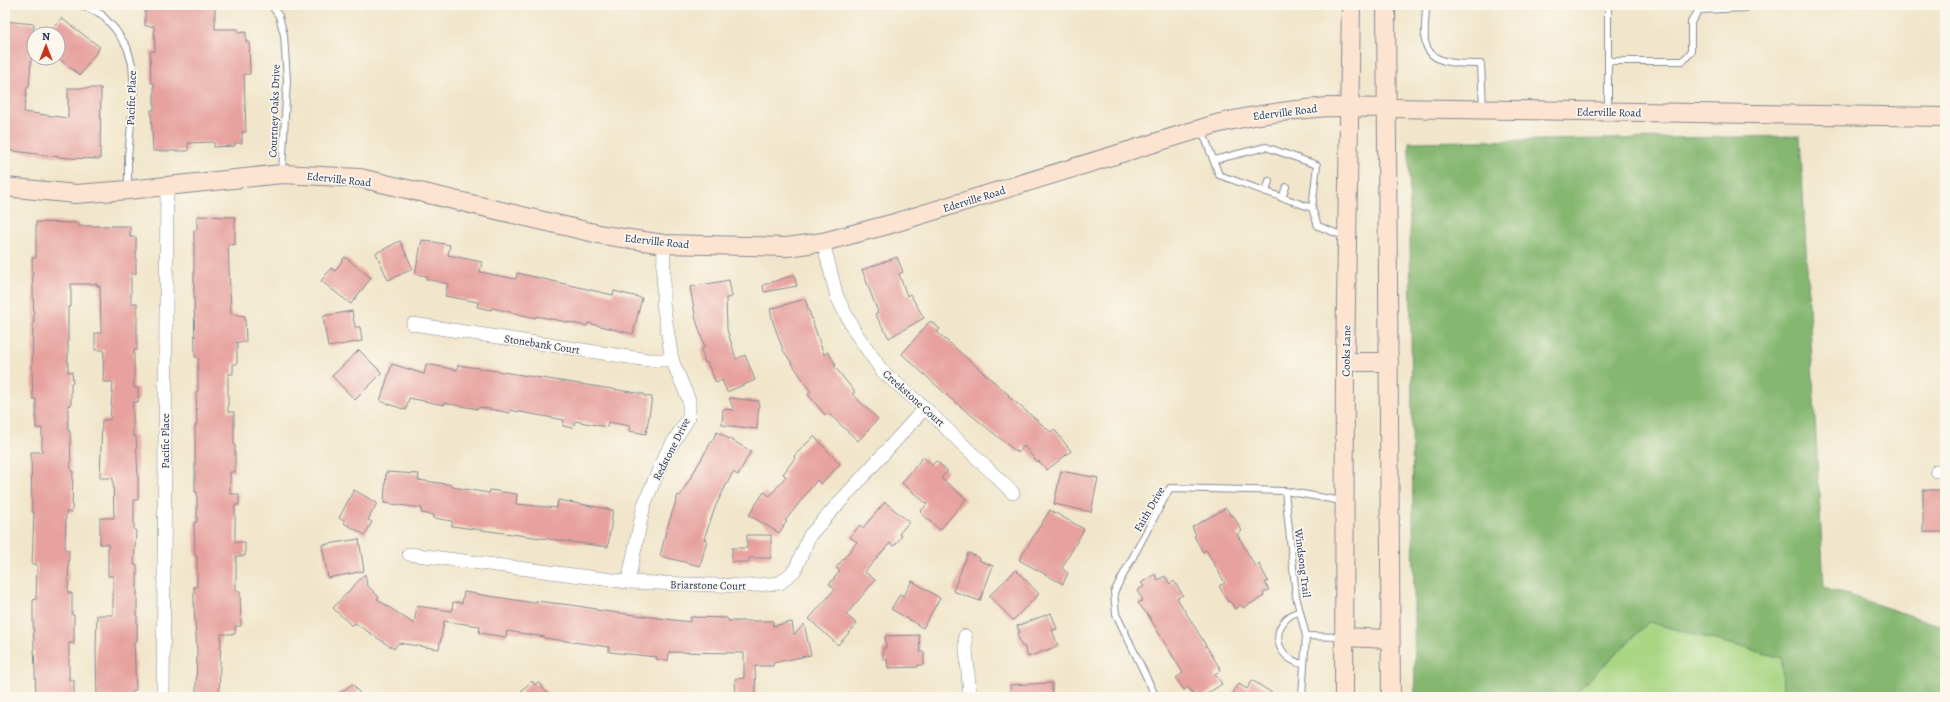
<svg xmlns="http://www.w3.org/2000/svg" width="1950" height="702" viewBox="0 0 1950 702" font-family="Alegreya,serif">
<rect width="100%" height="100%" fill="#fbf7ec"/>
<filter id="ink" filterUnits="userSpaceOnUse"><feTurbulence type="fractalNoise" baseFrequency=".025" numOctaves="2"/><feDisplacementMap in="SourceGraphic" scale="8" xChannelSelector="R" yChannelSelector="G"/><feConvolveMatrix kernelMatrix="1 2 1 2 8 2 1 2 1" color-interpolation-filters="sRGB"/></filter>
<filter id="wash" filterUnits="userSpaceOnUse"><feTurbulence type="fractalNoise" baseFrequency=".012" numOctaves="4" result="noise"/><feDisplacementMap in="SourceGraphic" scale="16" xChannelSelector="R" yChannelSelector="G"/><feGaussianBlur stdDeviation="0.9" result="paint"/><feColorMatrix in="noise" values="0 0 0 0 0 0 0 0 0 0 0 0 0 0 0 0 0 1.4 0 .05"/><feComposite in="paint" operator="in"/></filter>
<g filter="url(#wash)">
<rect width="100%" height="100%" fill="#f1e6cb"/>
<polygon fill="#a9d683" stroke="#628270" points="1649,622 1782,658 1783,697 1571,697"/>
<polygon fill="#86b771" stroke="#507368" points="1800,136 1824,587 1945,627 1945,697 1783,697 1782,658 1649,622 1571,697 1415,697 1409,142"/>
<g id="blocks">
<g fill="#e7a29f">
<polygon points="145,5 215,5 215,29 238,29 238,33 246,32 246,42 249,42 250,74 244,74 246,132 242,132 242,143 235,143 235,146 214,147 214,142 188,143 188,151 153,151 151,110 154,110 154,83 151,83 150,52 155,51 154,26 145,26"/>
<polygon points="61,18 100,47 80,75 58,58 58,34 49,34"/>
<polygon points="5,21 34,24 29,87 27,87 24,112 68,118 68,88 101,88 100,159 68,158 6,150"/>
<polygon points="197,216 235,217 235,245 228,244 231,314 245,316 246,342 237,342 237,364 233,364 233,374 228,374 228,412 234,412 234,445 235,445 235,472 230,472 230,494 239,494 239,505 235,505 235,542 245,542 245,556 236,556 236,591 240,591 241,626 235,626 235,634 221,634 219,697 202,697 202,693 196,693 197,652 194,607 194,587 197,587 197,556 195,556 194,522 197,522 197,492 195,492 195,425 197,425 196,392 198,391 198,358 195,357 194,293 194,230 197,230"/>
<polygon points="36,222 78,223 78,226 130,226 130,237 136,237 136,274 131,274 131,303 137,303 137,350 134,350 134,388 138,388 138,402 133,402 133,436 136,436 138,478 138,500 134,500 134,530 136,530 134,565 137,565 137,642 134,642 136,690 133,690 133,697 97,697 96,648 97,615 113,615 113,576 108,576 108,544 100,544 100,518 114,518 113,478 100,478 102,420 110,420 113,382 103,382 104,350 95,350 95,333 101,333 100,286 97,286 97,284 71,284 71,307 68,307 68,372 72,372 73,383 71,383 71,405 68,405 68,431 70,431 71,471 73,471 72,512 66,512 65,550 69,550 68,593 72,593 72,615 74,615 74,643 69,643 69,680 74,680 74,697 36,697 33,620 33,600 36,599 37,564 32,564 34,512 32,512 31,452 42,452 42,428 36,428 36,399 33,399 32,370 33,322 34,322 32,258 36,258"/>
<polygon points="422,240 450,245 448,255 482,262 480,272 516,279 517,273 613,295 614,291 642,298 633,334 588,323 587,326 536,316 536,318 492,308 491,310 477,307 478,302 445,296 448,284 426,279 427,276 415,274"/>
<polygon points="400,241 413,269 388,280 376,253"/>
<polygon points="345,257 371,278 351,304 321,281 331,268 335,271"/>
<polygon points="897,257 903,272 899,274 907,296 910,294 924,318 889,338 875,314 878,312 862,270"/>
<polygon points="794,275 797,286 764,292 763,285"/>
<polygon points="729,280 732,297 726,298 727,329 736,359 745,355 755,380 727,392 722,380 716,383 707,362 705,363 701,349 705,347 696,320 690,287"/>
<polygon points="805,299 824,355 828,352 836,365 834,366 855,392 852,394 878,419 858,441 828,413 825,415 808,394 811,392 783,350 773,322 770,309"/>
<polygon points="352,311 355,327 360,327 362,341 328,347 323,316"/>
<polygon points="930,321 940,329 937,332 1009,395 1008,396 1051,432 1054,429 1071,451 1047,470 1039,461 1037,462 1024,446 1018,453 950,398 902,354"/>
<polygon points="359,350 382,373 355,400 332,376"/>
<polygon points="392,364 424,374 426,364 457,370 458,365 644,394 644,396 652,397 646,434 629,431 630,426 608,422 607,427 575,421 573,428 563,426 564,420 542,416 510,410 510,413 479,407 478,409 444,403 444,405 409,398 406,410 380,401"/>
<polygon points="729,398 759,401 757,429 722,425 723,409 734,410"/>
<polygon points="717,432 751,451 738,475 733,472 716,505 704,539 707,540 700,566 660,556 667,528 678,495 680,496"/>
<polygon points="814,436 840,464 821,484 817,480 785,521 787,521 779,533 749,515 764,492 770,496 786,476 783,474 795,458 794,456"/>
<polygon points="923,457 932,465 936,461 948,471 941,478 966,499 940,530 920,512 927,504 902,483"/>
<polygon points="1061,471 1098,478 1091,512 1054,504"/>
<polygon points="386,472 419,474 418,480 453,485 452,487 489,493 490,490 517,494 516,504 557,508 558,500 613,510 608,547 452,526 452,521 433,518 434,515 421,513 422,508 384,503"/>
<polygon points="354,490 377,503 368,520 372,522 365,535 344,523 345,521 339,518"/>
<rect x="1923" y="490" width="22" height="42"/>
<polygon points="885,502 909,522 899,534 902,536 894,546 890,543 865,572 875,580 846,615 857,624 838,645 809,619 835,589 829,584 840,571 836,568 857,542 850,537 860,525 863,528"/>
<polygon points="1226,508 1231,516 1233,515 1242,531 1237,534 1255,566 1259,564 1268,581 1265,583 1269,590 1263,593 1264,596 1243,608 1241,605 1235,609 1230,601 1228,602 1219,586 1225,583 1206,550 1203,552 1194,536 1196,535 1192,527"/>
<polygon points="1050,510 1084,529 1062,568 1068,573 1063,584 1019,560"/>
<polygon points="747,535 771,535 771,558 749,558 749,562 732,562 732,548 747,548"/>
<polygon points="359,539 364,571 328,578 322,545"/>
<polygon points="968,553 980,558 979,560 993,566 980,601 953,591"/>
<polygon points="1016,570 1039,594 1013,620 989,596"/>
<polygon points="365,574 367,585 379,597 377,599 414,624 417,606 452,611 453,602 462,603 464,592 534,603 535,601 571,605 596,609 596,610 690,622 691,617 727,618 728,621 773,621 773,626 792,622 794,635 804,624 811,655 773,663 773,666 755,666 756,697 736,697 735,679 744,678 744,653 669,652 668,661 656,659 657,657 609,652 609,647 544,638 545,637 507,631 506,637 479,633 480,626 444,621 439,649 398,643 394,649 355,623 352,626 333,608"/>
<polygon points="1155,574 1158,580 1165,576 1170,584 1174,581 1183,595 1177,598 1221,670 1215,674 1222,684 1202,697 1199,693 1194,696 1188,687 1184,690 1176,678 1183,673 1148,615 1138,603 1143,600 1137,591 1144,586 1141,583"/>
<polygon points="912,581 940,598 923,628 891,609 900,594 904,596"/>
<polygon points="1051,613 1057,629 1052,630 1058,646 1028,657 1024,646 1022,647 1017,634 1020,633 1017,626"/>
<polygon points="919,635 920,652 924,652 924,665 918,665 918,667 888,668 887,659 883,660 883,648 886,648 885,636"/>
<polygon points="1252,680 1278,697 1230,697 1239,684 1247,689"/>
<polygon points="532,681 535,685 538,682 551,697 521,697 524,694 521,691"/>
<polygon points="1052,683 1052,697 1011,697 1010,685"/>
<polygon points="353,684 362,697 333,697"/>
</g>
</g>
</g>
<g filter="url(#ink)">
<use href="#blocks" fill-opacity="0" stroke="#868a94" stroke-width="1"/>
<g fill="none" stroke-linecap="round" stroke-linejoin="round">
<defs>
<g id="lane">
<polyline points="81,5 101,14 115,29 127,47 132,64 134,90 128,157 128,189"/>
<polyline points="271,5 279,16 284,35 287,80 282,172"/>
<path d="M1426 5C1426 16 1424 29 1425 40 1428 66 1462 64 1481 64L1483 109"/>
<polyline points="1608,5 1608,110"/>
<polyline points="1608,61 1683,61 1691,52 1691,22 1699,10 1746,8 1749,5"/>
<polyline points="1202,130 1219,175 1312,208 1318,226 1346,237"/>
<polyline points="1214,160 1266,147 1317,165 1312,208"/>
<polyline points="1266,192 1269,181"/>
<polyline points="1282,198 1286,187"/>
<polyline points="1285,491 1296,596 1306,636 1302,697"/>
<path d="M1300 611C1269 621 1272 658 1303 664"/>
<polyline points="1306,636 1343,637"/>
<polyline points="1156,697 1116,614 1114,592 1170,488 1285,491 1342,501"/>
</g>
<g id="street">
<polyline points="823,242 837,297 855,332 883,372 925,408 1013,493"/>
<polyline points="413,324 648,360 672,360"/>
<polyline points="1937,471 1945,471"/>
<polyline points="409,554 628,582 745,586 780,583 795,570 810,535 925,408"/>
<polyline points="628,582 644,505 664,457 689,417 689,400 672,360 663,303 664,244"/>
<polyline points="965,636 970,697"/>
<polyline points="163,697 167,185"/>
</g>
<g id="secondary">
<polyline points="1386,5 1391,697"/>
<path d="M5 187 76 194 128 190 282 174 360 178 603 235 664 244 787 247 823 242 891 224 1216 124C1253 115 1290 110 1328 107L1945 117"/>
<polyline points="1345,362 1389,362"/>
<polyline points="1344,637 1390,639"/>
<polyline points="1344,697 1345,362 1351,5"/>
</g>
</defs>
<use href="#lane" stroke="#868a94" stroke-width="8"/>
<use href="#street" stroke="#868a94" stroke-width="14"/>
<use href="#secondary" stroke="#868a94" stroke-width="20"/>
<use href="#lane" stroke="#fff" stroke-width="6"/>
<use href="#street" stroke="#fff" stroke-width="13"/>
<use href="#secondary" stroke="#fde4d1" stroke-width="18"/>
</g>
</g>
<g text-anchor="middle" stroke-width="3.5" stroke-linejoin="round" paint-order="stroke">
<g font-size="11" fill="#1b2f5e" stroke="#fbf7ec">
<text transform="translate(131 98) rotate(-88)" y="4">Pacific Place</text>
<text transform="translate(274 111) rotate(-88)" y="4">Courtney Oaks Drive</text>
<text transform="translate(1285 112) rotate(-7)" y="4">Ederville Road</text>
<text transform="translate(1609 112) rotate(1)" y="4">Ederville Road</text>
<text transform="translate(339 179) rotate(6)" y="4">Ederville Road</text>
<text transform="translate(974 199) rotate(-17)" y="4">Ederville Road</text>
<text transform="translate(657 241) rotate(6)" y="4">Ederville Road</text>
<text transform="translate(542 344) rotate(9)" y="4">Stonebank Court</text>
<text transform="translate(1346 351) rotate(-89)" y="4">Cooks Lane</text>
<text transform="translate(914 398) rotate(42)" y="4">Creekstone Court</text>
<text transform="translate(165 441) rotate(-90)" y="4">Pacific Place</text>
<text transform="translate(671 449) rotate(-63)" y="4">Redstone Drive</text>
<text transform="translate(1149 509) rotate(-60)" y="4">Faith Drive</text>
<text transform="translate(1303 563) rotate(83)" y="4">Windsong Trail</text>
<text transform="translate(708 585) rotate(1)" y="4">Briarstone Court</text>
</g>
</g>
<rect width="1950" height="702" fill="none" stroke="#fbf7ec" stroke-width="20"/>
<g transform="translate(46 46)"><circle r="19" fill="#fbf7ec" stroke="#a1a7b3"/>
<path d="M0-3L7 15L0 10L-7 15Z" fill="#c8321e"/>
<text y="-6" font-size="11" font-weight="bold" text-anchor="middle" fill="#1b2f5e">N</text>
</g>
</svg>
